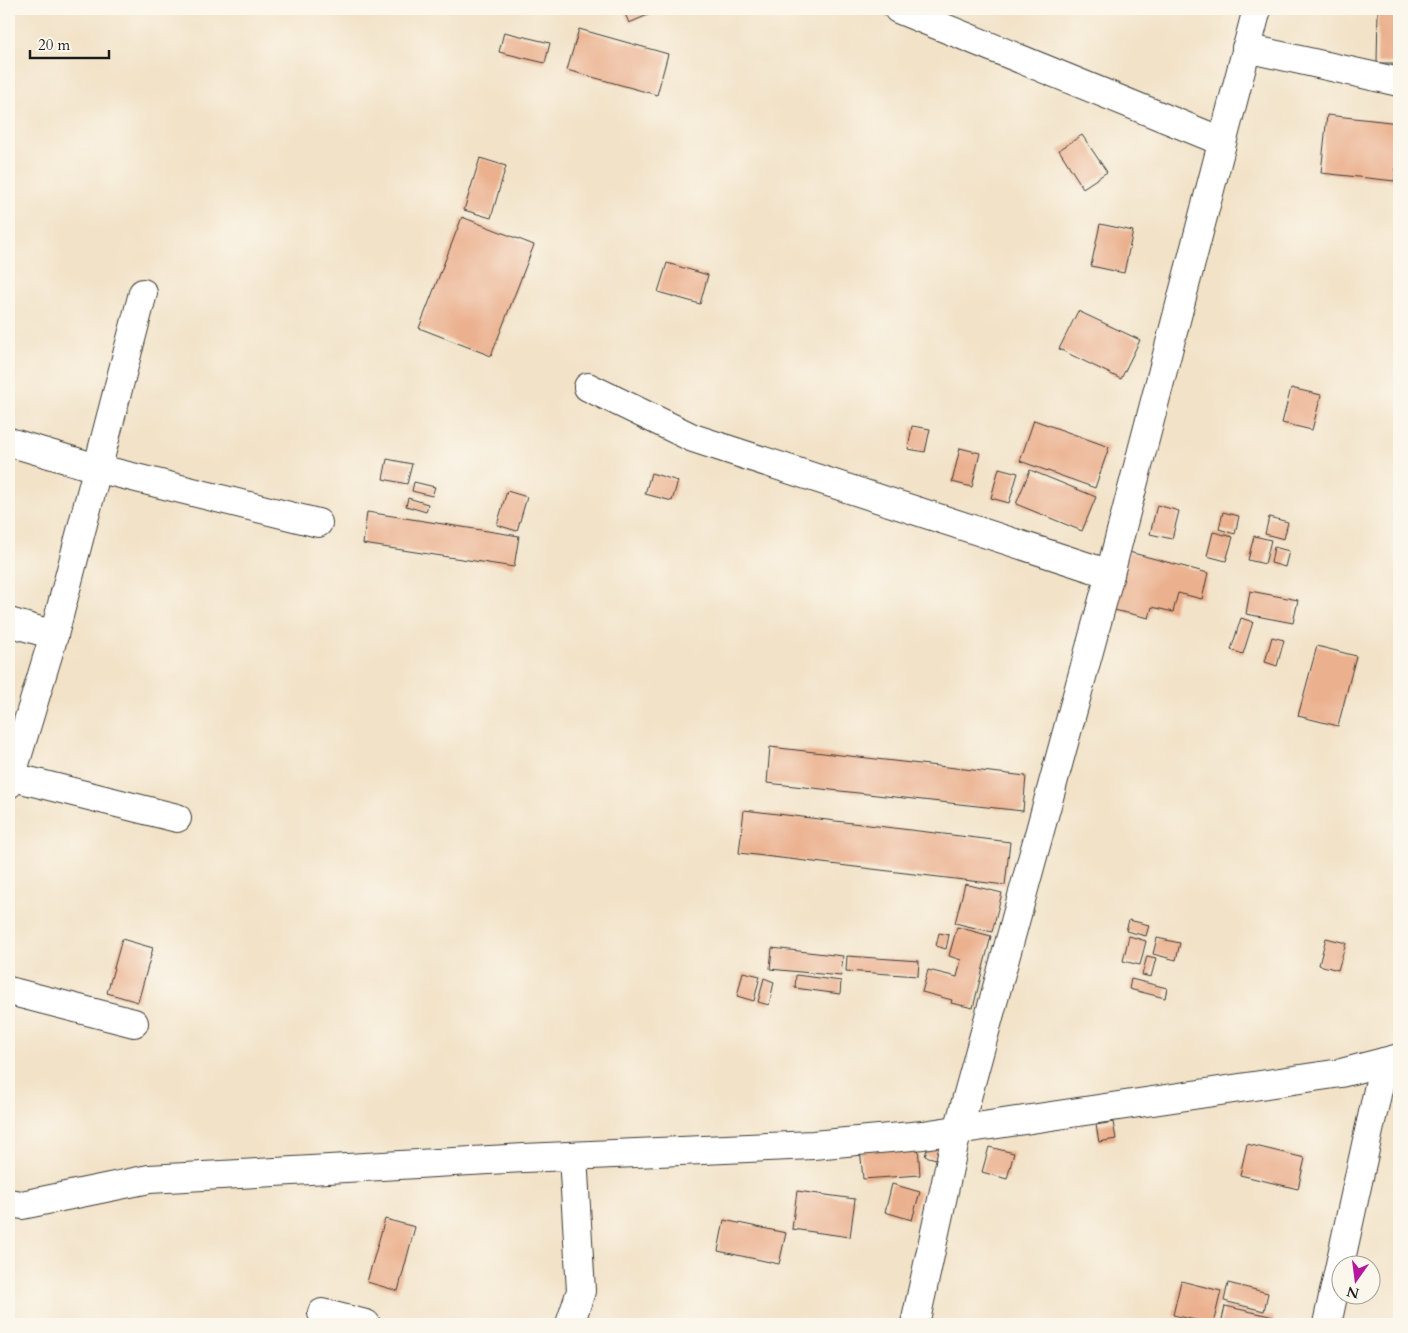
<svg xmlns="http://www.w3.org/2000/svg" width="1408" height="1333" viewBox="0 0 1408 1333" font-family="Cardo,serif">
<rect width="100%" height="100%" fill="#fbf7ec"/>
<filter id="ink" filterUnits="userSpaceOnUse"><feTurbulence type="fractalNoise" baseFrequency=".02" numOctaves="2"/><feDisplacementMap in="SourceGraphic" scale="10" xChannelSelector="R" yChannelSelector="G"/><feConvolveMatrix kernelMatrix="1 2 1 2 8 2 1 2 1" color-interpolation-filters="sRGB"/></filter>
<filter id="wash" filterUnits="userSpaceOnUse"><feTurbulence type="fractalNoise" baseFrequency=".0096" numOctaves="4" result="noise"/><feDisplacementMap in="SourceGraphic" scale="20" xChannelSelector="R" yChannelSelector="G"/><feGaussianBlur stdDeviation="1.12" result="paint"/><feColorMatrix in="noise" values="0 0 0 0 0 0 0 0 0 0 0 0 0 0 0 0 0 1.4 0 .05"/><feComposite in="paint" operator="in"/></filter>
<g filter="url(#wash)">
<rect width="100%" height="100%" fill="#f2e2c7"/>
<g id="blocks">
<g fill="#ebb08e">
<polygon points="623,9 654,9 655,12 629,23"/>
<polygon points="1378,9 1399,9 1399,63 1377,63"/>
<polygon points="579,29 668,54 657,95 567,70"/>
<polygon points="504,32 550,43 545,63 499,52"/>
<polygon points="1327,115 1399,123 1395,181 1321,173"/>
<polygon points="1082,135 1107,172 1083,188 1059,150"/>
<polygon points="480,158 506,166 491,218 464,210"/>
<polygon points="462,217 534,245 491,356 419,328"/>
<polygon points="1100,224 1133,231 1124,273 1091,266"/>
<polygon points="667,263 708,275 700,304 658,292"/>
<polygon points="1078,311 1140,340 1121,379 1059,349"/>
<polygon points="1291,388 1321,395 1312,430 1282,423"/>
<polygon points="1034,420 1109,447 1095,488 1020,461"/>
<polygon points="912,426 930,429 925,452 908,449"/>
<polygon points="960,448 980,453 972,487 952,482"/>
<polygon points="387,459 412,464 407,484 383,479"/>
<polygon points="999,468 1018,473 1009,503 991,498"/>
<polygon points="1030,470 1096,497 1082,531 1016,504"/>
<polygon points="651,473 678,481 672,501 645,494"/>
<polygon points="414,482 435,487 432,496 412,491"/>
<polygon points="507,491 527,497 517,531 497,525"/>
<polygon points="408,498 428,504 426,512 406,506"/>
<polygon points="1157,505 1179,511 1172,539 1150,534"/>
<polygon points="367,512 519,536 514,567 363,544"/>
<polygon points="1223,512 1239,516 1235,534 1219,529"/>
<polygon points="1269,517 1288,522 1284,539 1265,534"/>
<polygon points="1213,532 1233,537 1226,561 1207,556"/>
<polygon points="1254,536 1271,540 1265,564 1248,560"/>
<polygon points="1274,547 1289,551 1285,567 1271,563"/>
<polygon points="1129,552 1208,573 1202,599 1178,593 1173,612 1152,607 1149,618 1114,610"/>
<polygon points="1250,591 1298,600 1293,623 1246,614"/>
<polygon points="1241,618 1253,622 1243,654 1231,650"/>
<polygon points="1272,637 1284,640 1277,666 1265,662"/>
<polygon points="1317,646 1356,656 1338,726 1298,716"/>
<polygon points="770,747 1026,776 1023,811 767,783"/>
<polygon points="744,810 1010,842 1005,885 739,853"/>
<polygon points="965,884 1002,893 992,932 955,923"/>
<polygon points="1129,920 1149,925 1146,936 1126,931"/>
<polygon points="957,927 991,936 973,1008 951,1003 952,1000 922,992 928,970 957,977 961,960 949,956"/>
<polygon points="939,933 949,935 946,949 936,946"/>
<polygon points="1129,936 1146,941 1140,965 1123,961"/>
<polygon points="1157,938 1180,943 1176,960 1153,954"/>
<polygon points="1326,938 1346,943 1338,970 1319,965"/>
<polygon points="122,939 153,948 138,1002 107,993"/>
<polygon points="772,948 843,956 841,976 770,969"/>
<polygon points="847,956 919,961 918,976 846,971"/>
<polygon points="1147,956 1156,958 1151,977 1142,975"/>
<polygon points="743,972 760,976 754,1001 737,996"/>
<polygon points="796,975 841,981 840,994 795,988"/>
<polygon points="764,978 774,982 769,1005 758,1002"/>
<polygon points="1131,979 1167,988 1165,998 1129,989"/>
<polygon points="1113,1122 1116,1139 1099,1142 1096,1125"/>
<polygon points="930,1139 944,1143 940,1160 925,1156"/>
<polygon points="918,1144 920,1175 863,1179 860,1148"/>
<polygon points="1247,1144 1305,1158 1298,1189 1240,1175"/>
<polygon points="989,1147 1014,1153 1007,1179 982,1172"/>
<polygon points="892,1184 920,1192 912,1220 885,1212"/>
<polygon points="797,1191 855,1199 850,1237 792,1229"/>
<polygon points="385,1219 415,1227 398,1291 367,1282"/>
<polygon points="724,1220 786,1233 779,1264 718,1251"/>
<polygon points="1181,1281 1221,1291 1213,1324 1173,1315"/>
<polygon points="1228,1283 1268,1293 1264,1311 1224,1301"/>
<polygon points="1225,1306 1274,1317 1273,1324 1221,1324"/>
</g>
</g>
</g>
<g filter="url(#ink)">
<use href="#blocks" fill-opacity="0" stroke="#3c3a36" stroke-width="1"/>
<g fill="none" stroke-linecap="round" stroke-linejoin="round">
<defs>
<g id="street">
<polyline points="898,9 1221,141"/>
<polyline points="1246,48 1399,82"/>
<polyline points="588,387 693,438 1110,574"/>
<polyline points="9,442 100,469 318,523"/>
<polyline points="9,622 54,635"/>
<polyline points="9,776 177,818"/>
<polyline points="9,784 54,635 143,293"/>
<polyline points="9,991 134,1023"/>
<polyline points="9,1203 22,1205 149,1179 524,1158 813,1145 923,1135 1341,1073 1399,1058"/>
<polyline points="322,1313 366,1324"/>
<polyline points="570,1324 581,1291 573,1156"/>
<polyline points="915,1324 954,1145 1106,589 1257,9"/>
<polyline points="1327,1324 1384,1062"/>
</g>
</defs>
<use href="#street" stroke="#3c3a36" stroke-width="30"/>
<use href="#street" stroke="#fff" stroke-width="28"/>
</g>
</g>
<rect width="1408" height="1333" fill="none" stroke="#fbf7ec" stroke-width="30"/>
<g transform="translate(1356 1280) rotate(194)"><circle r="24" fill="#fbf7ec" stroke="#a29f99"/>
<path d="M0-4L9 19L0 12L-9 19Z" fill="#b5179e"/>
<text y="-8" font-size="14" font-weight="bold" text-anchor="middle" fill="#1c1c1c">N</text>
</g>
<path d="M30 50v8h79v-8" fill="none" stroke="#1c1c1c" stroke-width="2.5"/>
<text x="38" y="50" font-size="15" fill="#1c1c1c" stroke="#fbf7ec" stroke-width="4" paint-order="stroke">20 m</text>
</svg>
